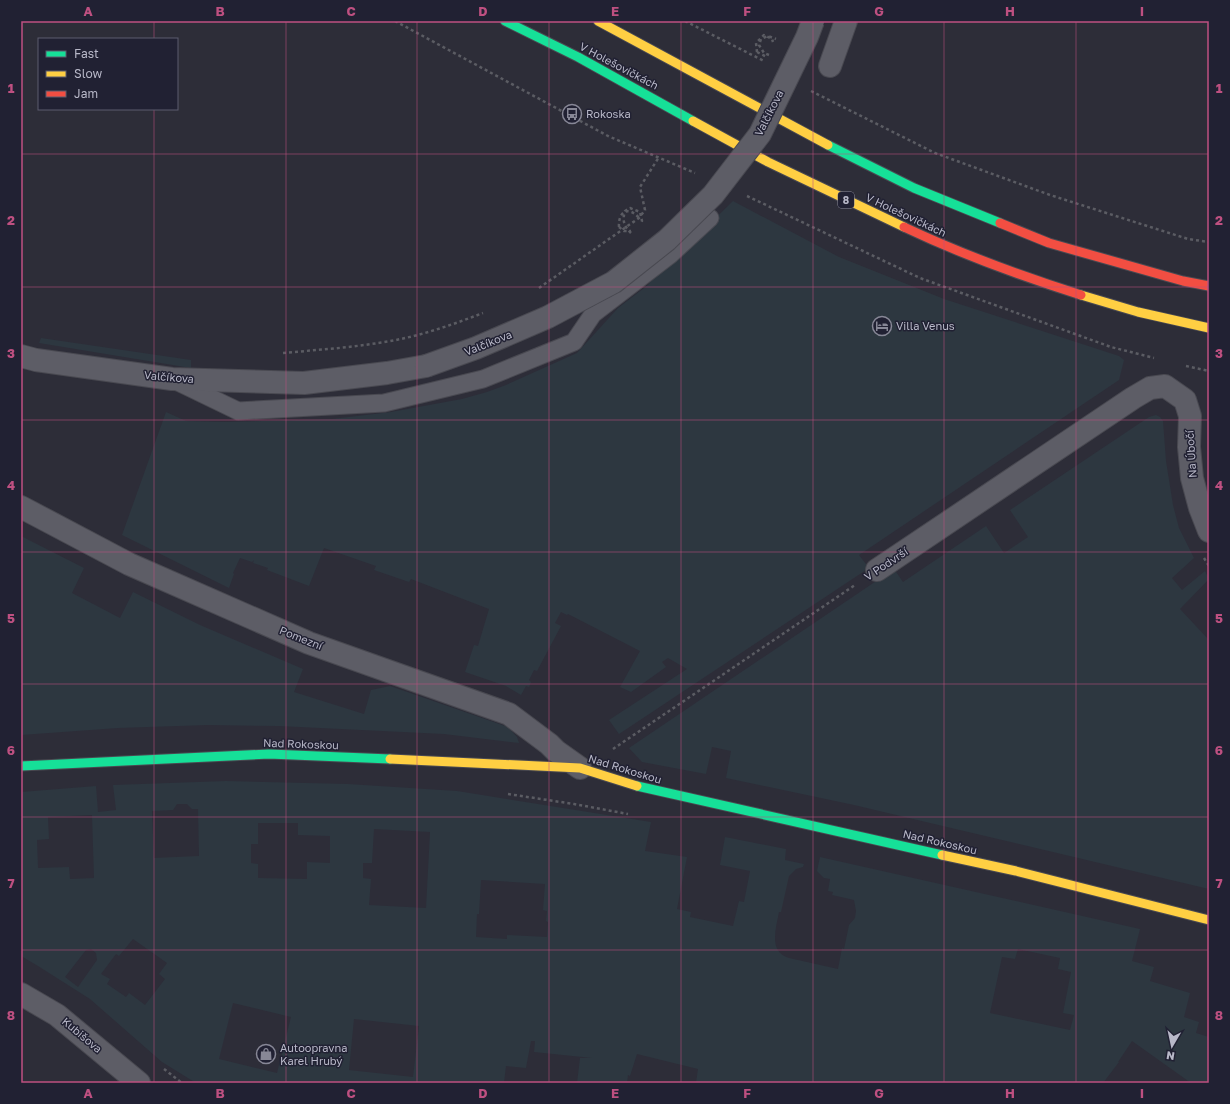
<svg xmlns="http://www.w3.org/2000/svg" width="1230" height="1104" viewBox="0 0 1230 1104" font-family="'Golos Text',sans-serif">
<rect width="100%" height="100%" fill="#2d2d38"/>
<g fill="#2d3740" fill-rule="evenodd">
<polygon points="733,201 839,257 944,299 1119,356 1124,360 1119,380 859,555 869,568 619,734 609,720 687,669 668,658 662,662 666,667 631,692 620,687 640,651 568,614 567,615 561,612 555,623 561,626 537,671 534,670 529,680 531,682 529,687 526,686 521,695 506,686 465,672 474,645 478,646 489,609 411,579 409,582 374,570 376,566 324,548 309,586 267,570 268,568 253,563 254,560 252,562 240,558 233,573 234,574 229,588 122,535 166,412 186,421 226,422 332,419 391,412 462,399 487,392 506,385 577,353 618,308 648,285 656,274 678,255"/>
<polygon points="41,338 191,360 191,368 39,343"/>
<polygon points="1156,415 1160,417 1163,421 1166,461 1173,505 1179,528 1194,558 1172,578 1182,590 1205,571 1209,579 1180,609 1209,640 1209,889 854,805 726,778 731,751 712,747 706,774 642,762 629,748 894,569 903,582 986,526 1004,553 1028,537 1010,510 1149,417"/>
<polygon points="21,536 84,568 72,593 120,618 133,592 200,625 303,669 294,692 364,714 371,690 390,686 508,727 517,737 519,743 444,734 279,726 208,725 118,728 21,735"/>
<path d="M226 781 348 784 457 791 651 822 645 851 687 857 677 909 691 912 690 917 733 926 739 901 744 902 750 871 720 865 725 837 786 849 785 860 804 864 803 867 796 869 789 876 781 912H779C776 929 768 951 789 958L838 969 842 948 844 949 849 925 855 918 856 911 854 900 832 895 833 892 828 891 830 879 824 878 817 871 820 857 1140 929 1132 961 1154 967 1150 981 1190 993 1184 1017 1199 1022 1196 1033 1209 1037V1083H1191L1132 1041 1118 1062H1119L1103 1083H696L698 1069 637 1054 630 1076 628 1075 627 1083H577L580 1058H592L534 1052 535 1041H531L526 1068 506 1066 504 1083H196L162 1062 90 999 38 966 21 956V792L96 786 98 812 116 810 113 785ZM177 804H187L192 809H198L199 856 154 858 152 811 173 810ZM92 815 94 878 70 879 69 867 38 868 37 840 49 839 48 817ZM258 823H298V835L330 836V863L307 862V879L258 878V864L251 863V844H258ZM374 829 430 832 426 908 369 905 371 879 363 878V863H372ZM481 880 545 884 543 910 547 911 546 921 548 922 547 937 507 935V939L476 937 477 914H479ZM133 939 167 963 159 974 165 979 145 1005 129 993 126 997 107 984 110 979 101 974 116 954 119 956ZM91 949 96 953 97 960 78 987 65 977 86 950ZM1018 949 1060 958 1058 969 1071 972 1063 1013 1074 1015 1070 1030 990 1013 1002 957 1015 959ZM233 1003 291 1017 277 1073 219 1059ZM354 1019 419 1026 413 1077 349 1070Z"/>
</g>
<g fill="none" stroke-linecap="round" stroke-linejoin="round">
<defs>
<polyline id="lane" points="176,381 238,411 384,403 483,379 574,342 593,314 670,255 710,218"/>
<g id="street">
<polyline points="830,66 846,21"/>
<polyline points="21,356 36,360 172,379 304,383 387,373 426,366"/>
<polyline points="21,507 129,564 309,643 509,714 549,744 556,751 580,768"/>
<polyline points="877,570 1133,398 1150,388 1165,386 1185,400 1190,416 1189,447 1192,478 1200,508 1209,531"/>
<polyline points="21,994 57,1015 139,1083"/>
</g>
<g id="fast">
<polyline points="505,21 578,57 693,121"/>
<polyline points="828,145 914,188 1000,223"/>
<polyline points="21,766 269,754 390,759"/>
<polyline points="637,786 942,855"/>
</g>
<g id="slow">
<polyline points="598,21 828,145"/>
<polyline points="693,121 768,162 904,227"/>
<polyline points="1081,295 1138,312 1209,328"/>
<polyline points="390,759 580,768 637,786"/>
<polyline points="942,855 1016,871 1209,920"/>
</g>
<g id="jam">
<polyline points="1000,223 1049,243 1183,281 1209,286"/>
<path d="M904 227C961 254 1021 276 1081 295"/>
</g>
</defs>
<use href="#lane" stroke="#494951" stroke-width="19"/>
<use href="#street" stroke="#494951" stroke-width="24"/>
<use href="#fast" stroke="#494951" stroke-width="11"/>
<use href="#slow" stroke="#494951" stroke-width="11"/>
<use href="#jam" stroke="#494951" stroke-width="11"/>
<g stroke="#5b5c63" stroke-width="2.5" stroke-dasharray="3 3" stroke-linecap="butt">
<polyline points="395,21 608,136 695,173"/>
<polyline points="685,21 764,61"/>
<polyline points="757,52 756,43 764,35 772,39 773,42"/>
<polyline points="811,91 935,153 1050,195 1188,239 1209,242"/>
<polyline points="747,196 920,278 1111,347 1154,358"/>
<path d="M619 227C618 212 628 205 639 218"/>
<polyline points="539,288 639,218 645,210 640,187 659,157"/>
<path d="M283 353C315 350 347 348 378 343 415 338 449 326 483 313"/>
<polyline points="1186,366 1209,371"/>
<polyline points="1204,558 1209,566"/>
<polyline points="613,749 855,585"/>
<polyline points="508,794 574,804 628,814"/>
<polyline points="164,1069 182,1083"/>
</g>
<use href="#lane" stroke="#5d5d66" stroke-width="17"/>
<use href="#street" stroke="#5d5d66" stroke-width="22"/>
<use href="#fast" stroke="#16e098" stroke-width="9"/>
<use href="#slow" stroke="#ffcf43" stroke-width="9"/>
<use href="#jam" stroke="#f24e42" stroke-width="9"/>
<defs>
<polyline id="street-bridge" points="426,366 476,348 548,317 614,282 667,240 713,195 760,134 807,37 813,21"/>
</defs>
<use href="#street-bridge" stroke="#494951" stroke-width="24" stroke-linecap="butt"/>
<g stroke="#5b5c63" stroke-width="2.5" stroke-dasharray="3 3" stroke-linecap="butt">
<polyline points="757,52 767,57"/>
<polyline points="769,55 764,53 759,45 761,39 768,36 776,39"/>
<polyline points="619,227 624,231 631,231"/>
<path d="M631 233C624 226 622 221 625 211L630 208 640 212 642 221 641 223"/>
</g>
<use href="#street-bridge" stroke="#5d5d66" stroke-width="22"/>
</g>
<path fill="none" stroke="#be5081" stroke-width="1" stroke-opacity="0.55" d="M154 21V39M286 21V1083M417 21V1083M549 21V1083M681 21V1083M813 21V1083M944 21V1083M1076 21V1083M154 109V1083M21 154H1209M21 287H1209M21 420H1209M21 552H1209M21 684H1209M21 817H1209M21 950H1209"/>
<defs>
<symbol id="bus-ring" viewBox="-11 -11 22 22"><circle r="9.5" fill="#212133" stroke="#878796" stroke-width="1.5"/><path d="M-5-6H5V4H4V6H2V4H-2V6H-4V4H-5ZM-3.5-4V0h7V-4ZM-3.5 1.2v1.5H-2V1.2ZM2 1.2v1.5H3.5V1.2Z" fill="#878796"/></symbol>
<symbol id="hotel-ring" viewBox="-11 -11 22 22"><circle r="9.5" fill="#212133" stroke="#878796" stroke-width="1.5"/><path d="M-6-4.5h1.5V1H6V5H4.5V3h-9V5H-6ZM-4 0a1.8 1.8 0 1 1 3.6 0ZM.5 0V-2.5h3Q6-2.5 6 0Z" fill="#878796"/></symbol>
<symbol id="shop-ring" viewBox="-11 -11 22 22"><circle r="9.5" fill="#212133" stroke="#878796" stroke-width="1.5"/><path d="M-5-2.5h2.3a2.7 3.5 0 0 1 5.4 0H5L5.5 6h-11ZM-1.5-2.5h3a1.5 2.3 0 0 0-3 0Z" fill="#878796"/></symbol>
</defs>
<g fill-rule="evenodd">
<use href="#bus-ring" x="561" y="103" width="22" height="22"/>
<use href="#hotel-ring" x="871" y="315" width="22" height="22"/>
<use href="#shop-ring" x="255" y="1043" width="22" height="22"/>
</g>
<g text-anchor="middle" stroke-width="3" stroke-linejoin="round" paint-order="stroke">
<rect fill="#212133" stroke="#8b8b9b" stroke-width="1" x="838" y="192" width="16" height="16" rx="3"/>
<g font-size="10" font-weight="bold" fill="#b8b8c8">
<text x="846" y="204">8</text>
</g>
<g font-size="11" fill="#b8b8c8" stroke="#212133">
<text transform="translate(619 66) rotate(28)" y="4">V Holešovičkách</text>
<text transform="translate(769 113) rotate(-63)" y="4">Valčíkova</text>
<text transform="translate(906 215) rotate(25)" y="4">V Holešovičkách</text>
<text transform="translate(488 343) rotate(-22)" y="4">Valčíkova</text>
<text transform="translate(169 377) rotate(5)" y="4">Valčíkova</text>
<text transform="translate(1191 454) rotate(-94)" y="4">Na Úbočí</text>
<text transform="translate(886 564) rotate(-34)" y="4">V Podvrší</text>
<text transform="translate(301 638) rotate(22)" y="4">Pomezní</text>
<text transform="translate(301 744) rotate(2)" y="4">Nad Rokoskou</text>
<text transform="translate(625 769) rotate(17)" y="4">Nad Rokoskou</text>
<text transform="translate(940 842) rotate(13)" y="4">Nad Rokoskou</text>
<text transform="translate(82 1035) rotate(40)" y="4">Kubišova</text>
</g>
<g font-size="11" fill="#b8b8c8" stroke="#212133" text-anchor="start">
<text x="586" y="118">Rokoska</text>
<text x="896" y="330">Villa Venus</text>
<text x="280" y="1052">Autoopravna<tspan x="280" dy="13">Karel Hrubý</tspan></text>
</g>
</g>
<rect width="1230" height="1104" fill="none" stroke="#212133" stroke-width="44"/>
<rect x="38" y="38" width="140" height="72" fill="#212133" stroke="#5d5d6f"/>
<rect x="46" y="51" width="20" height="6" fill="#16e098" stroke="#5d5d6f"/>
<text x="74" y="58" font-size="12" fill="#b8b8c8">Fast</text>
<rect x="46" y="71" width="20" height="6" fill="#ffcf43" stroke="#5d5d6f"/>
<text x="74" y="78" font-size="12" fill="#b8b8c8">Slow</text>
<rect x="46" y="91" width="20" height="6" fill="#f24e42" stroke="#5d5d6f"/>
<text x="74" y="98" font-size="12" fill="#b8b8c8">Jam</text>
<g transform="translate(1172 1046) rotate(189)" stroke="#212133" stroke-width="3" paint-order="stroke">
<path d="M0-3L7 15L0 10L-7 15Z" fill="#b8b8c8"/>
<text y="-6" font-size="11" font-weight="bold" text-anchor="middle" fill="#b8b8c8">N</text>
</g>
<rect x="22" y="22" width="1186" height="1060" fill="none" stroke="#be5081" stroke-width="1.5"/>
<g font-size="13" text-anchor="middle" font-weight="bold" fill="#be5081">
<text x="88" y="16">A</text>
<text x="220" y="16">B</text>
<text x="351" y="16">C</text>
<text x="483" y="16">D</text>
<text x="615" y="16">E</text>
<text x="747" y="16">F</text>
<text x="879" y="16">G</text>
<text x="1010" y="16">H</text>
<text x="1142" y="16">I</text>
<text x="11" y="93">1</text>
<text x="1219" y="93">1</text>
<text x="11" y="225">2</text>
<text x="1219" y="225">2</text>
<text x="11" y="358">3</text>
<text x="1219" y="358">3</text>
<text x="11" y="490">4</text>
<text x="1219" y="490">4</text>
<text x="11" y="623">5</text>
<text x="1219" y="623">5</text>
<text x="11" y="755">6</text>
<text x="1219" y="755">6</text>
<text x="11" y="888">7</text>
<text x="1219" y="888">7</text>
<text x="11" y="1020">8</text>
<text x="1219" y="1020">8</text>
<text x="88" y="1098">A</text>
<text x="220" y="1098">B</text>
<text x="351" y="1098">C</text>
<text x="483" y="1098">D</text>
<text x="615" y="1098">E</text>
<text x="747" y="1098">F</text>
<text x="879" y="1098">G</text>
<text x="1010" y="1098">H</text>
<text x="1142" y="1098">I</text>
</g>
</svg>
